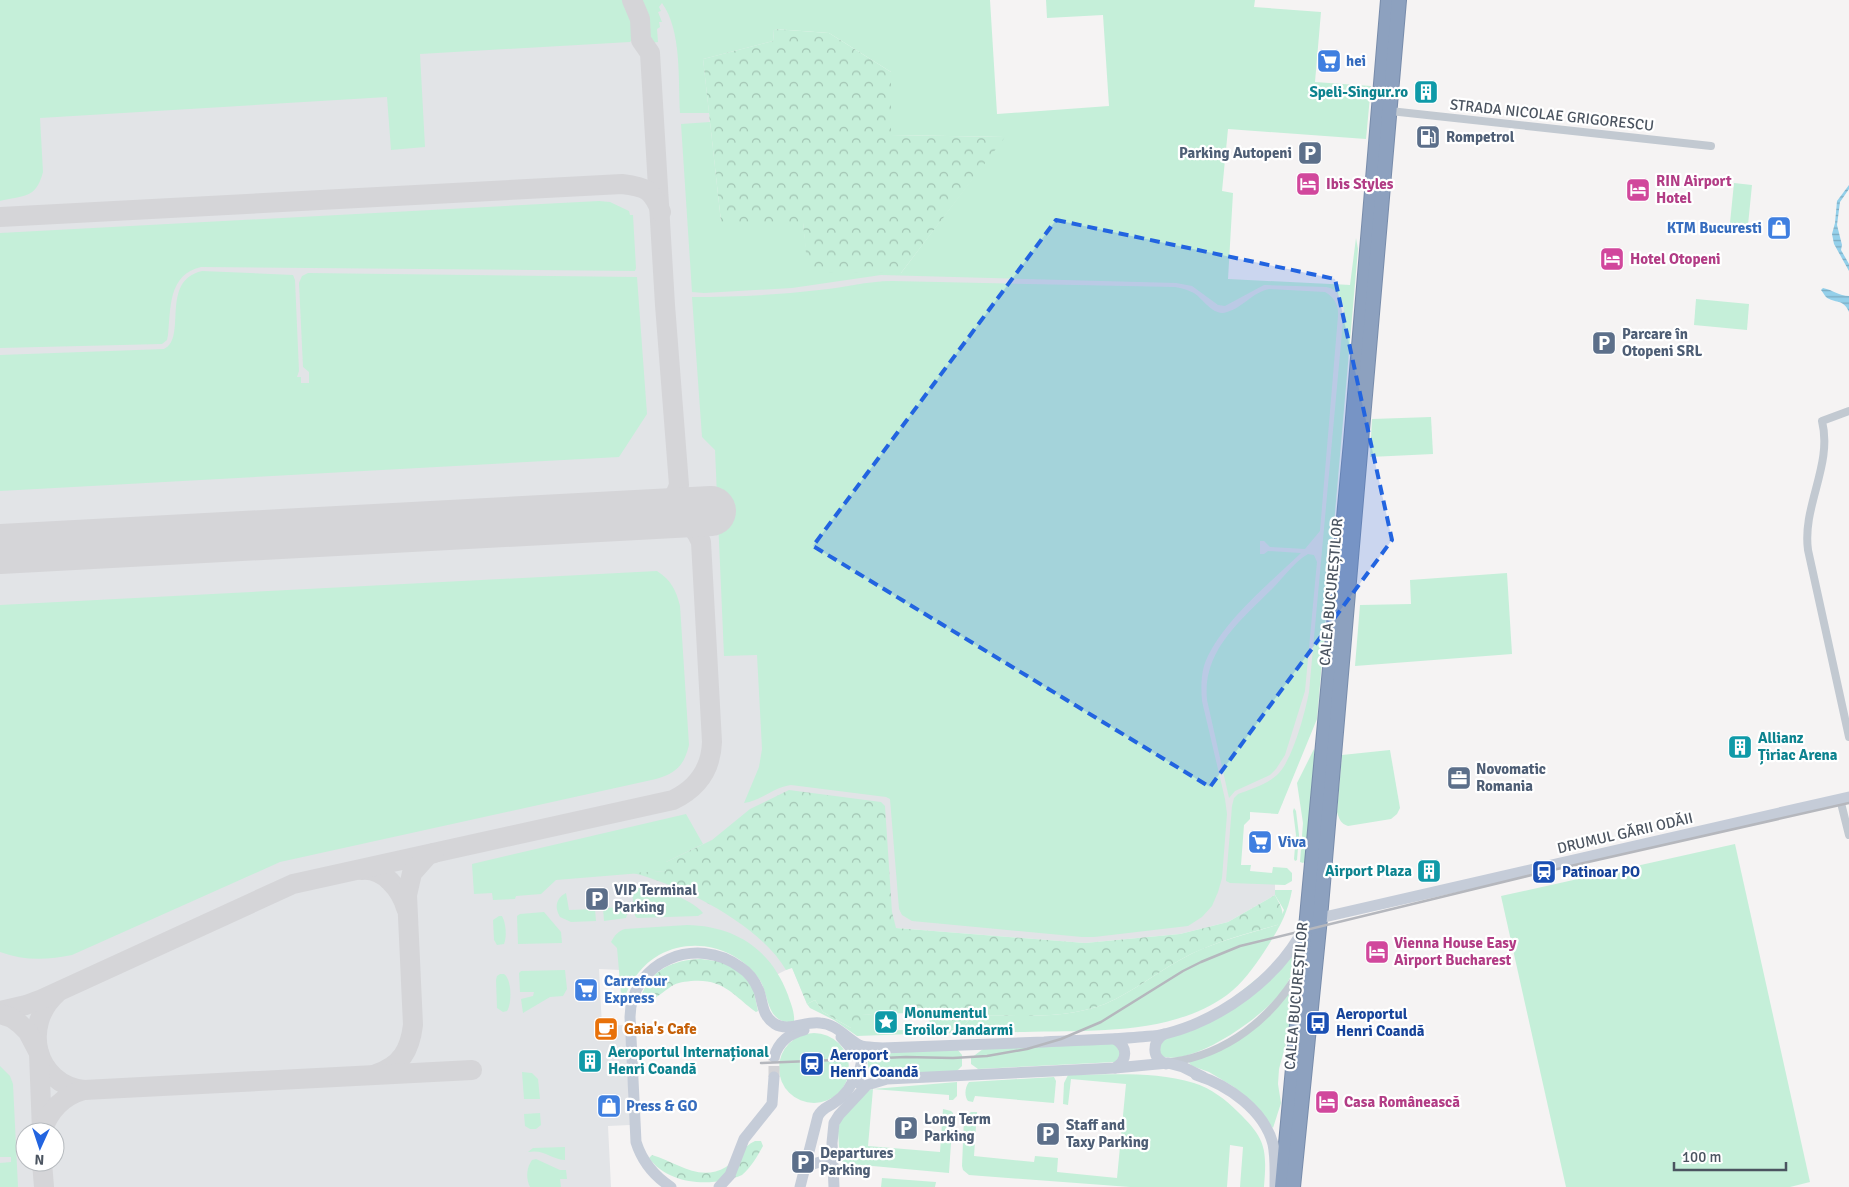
<svg xmlns="http://www.w3.org/2000/svg" width="1849" height="1187" viewBox="0 0 1849 1187" font-family="Signika,sans-serif">
<defs>
<pattern id="forest-crowns" width="20" height="18" patternUnits="userSpaceOnUse" patternTransform="scale(1.25)"><rect width="20" height="18" fill="#c5efd9"/><path d="M2 6a3 3 0 1 1 6 0M12 15a3 3 0 1 1 6 0" fill="none" stroke="#a2c4b3"/></pattern>
<pattern id="water-rules" width="6" height="5" patternUnits="userSpaceOnUse" patternTransform="scale(1.25)"><rect width="6" height="5" fill="#94d0ea"/><path d="M0 2.5h6" fill="none" stroke="#7babc1"/></pattern>
</defs>
<rect width="100%" height="100%" fill="#f5f3f3"/>
<path fill="#e2e4e7" fill-rule="evenodd" d="M0 0H776L773 41 703 59 726 271 1350 285 1314 698 1282 804 1237 802 1231 880 1275 883V895L1228 922 1180 934 1085 943 896 928 807 1004 792 967 766 980 745 953 693 936 621 970 599 969 602 1026 625 1025 630 1125 608 1126 611 1187H0ZM25 1132H55V1162H25Z"/>
<g fill="#c5efd9">
<path d="M0 0H628C635 12 643 31 630 42L420 54 425 147 391 150 387 97 40 118 43 172C36 200 22 195 0 201Z"/>
<path d="M636 0H990L997 114 1109 106 1103 15 1047 18 1046 0H1255L1254 7 1321 12 1315 82 1371 86 1366 139 1228 129 1222 191 1233 193 1228 279 1350 285 1356 238 1358 249 1317 719 1278 814 1250 812V819L1244 825 1241 865H1251L1250 871 1272 873 1273 867 1287 868 1292 873V881L1285 885 1230 883 1226 881 1232 806 1234 798 1238 794C1251 789 1266 785 1277 775 1292 762 1305 713 1309 692L1344 310C1342 298 1338 289 1326 287L1264 285 1225 306 1218 305 1192 286 1176 283 881 275 792 288 704 293 692 292 681 124 710 122 721 222H803L809 273H901L1004 137 891 135V72L829 33 774 29 773 41 703 59 709 113H680C678 79 682 31 662 3L659 7 661 11 658 12 662 22H659L660 27 657 29 658 42 650 43 645 37 641 12Z"/>
<polygon points="1734,183 1752,185 1748,225 1730,223"/>
<path d="M599 201 610 202 629 211 630 215H633L636 268 635 271 201 267C168 275 171 307 168 335L167 340 162 344 0 348V233Z"/>
<path d="M202 271 293 275 295 280 299 371 297 377H301V383H309V372L303 367 299 283 302 276 308 273 637 277 647 414 619 457 0 491V355L164 349C188 338 159 281 202 271Z"/>
<path d="M892 281 1175 287C1182 288 1188 290 1194 293 1204 300 1214 317 1227 312 1242 308 1253 292 1269 289L1325 292C1334 297 1339 305 1338 316L1320 531 1305 549 1270 547 1264 541H1260V554H1264L1268 551 1301 553C1270 583 1218 625 1204 666 1201 677 1201 689 1202 701L1225 799 1227 814 1222 878 1218 892 1212 906 1202 917 1188 926 1094 937H1082L912 921 902 915 899 909 890 799 886 797 791 785C774 787 761 801 744 803L759 767 762 749 757 655 724 656 715 450 702 437 692 297C735 297 777 295 819 290 844 288 867 281 892 281Z"/>
<polygon points="1696,299 1749,304 1747,330 1694,325"/>
<polygon points="1431,417 1433,454 1370,457 1372,419"/>
<path d="M1308 554 1314 555 1317 562 1305 691 1285 755 1276 769 1270 775 1235 791 1229 798 1207 700C1202 651 1240 621 1272 589 1283 578 1294 562 1308 554Z"/>
<path d="M657 571C671 580 676 590 680 606L689 745C684 766 676 773 656 779L280 862 72 955C48 960 24 961 0 952V605Z"/>
<polygon points="1507,573 1512,654 1355,666 1360,605 1411,604 1410,580"/>
<polygon points="1314,749 1315,756 1306,861 1303,863 1300,862 1303,823 1297,783"/>
<path d="M1390 750 1400 808 1397 814 1391 819 1348 826C1341 824 1339 819 1337 812L1342 755Z"/>
<polygon points="1294,808 1296,811 1299,835 1297,860 1295,861 1294,859 1296,835 1293,811"/>
<polygon points="686,814 703,844 666,862 666,871 556,880 541,894 516,896 515,899 493,900 492,893 474,894 472,864"/>
<polygon points="1735,844 1810,1182 1790,1187 1566,1187 1501,896"/>
<path d="M643 887C662 891 689 897 703 913L698 916 637 918 635 916 632 892 636 888Z"/>
<path d="M1275 890H1292C1287 916 1278 930 1264 952 1254 967 1242 984 1227 995 1170 1036 1091 1030 1024 1032 968 1033 913 1034 857 1036L834 1020 810 1008 807 1004 815 1000 823 1012 851 1028 861 1015 874 1014 875 1031 961 1028 973 1016C1016 1015 1064 1020 1105 1004 1135 991 1161 969 1191 954 1218 941 1248 934 1277 925L1284 910 1275 895Z"/>
<path d="M566 893 569 910 595 909 596 921 571 922 560 917C554 907 556 898 566 893Z"/>
<polygon points="624,907 628,911 626,918 604,921 603,908"/>
<polygon points="544,912 561,932 562,943 518,944 517,916 520,914"/>
<path d="M499 916H502C506 923 507 937 504 944L497 945 494 940 493 920Z"/>
<path d="M687 925C735 926 771 949 788 995 790 1002 795 1012 794 1021 789 1023 781 1022 776 1017 766 1007 767 990 759 979 737 947 693 936 659 955 643 964 632 979 625 996L621 994 617 948 611 942C615 935 618 931 625 929Z"/>
<path d="M1297 947C1296 962 1293 974 1285 987 1269 1013 1193 1068 1161 1056L1158 1043 1162 1039 1191 1031Z"/>
<polygon points="565,970 567,989 563,996 550,997 523,1013 521,999 533,996 534,992 520,992 519,973 521,971"/>
<path d="M500 974H504C512 980 512 1003 507 1011L503 1012 497 1008 496 980 497 976Z"/>
<polygon points="1294,983 1290,1028 1279,1069 1278,1084 1281,1103 1273,1128 1247,1098 1234,1087 1209,1072 1192,1066 1189,1063 1190,1061 1251,1031"/>
<circle cx="814" cy="1068" r="35"/>
<polygon points="1107,1043 1116,1044 1121,1055 1115,1062 978,1069 971,1064 971,1058 983,1049"/>
<path d="M957 1049 962 1055V1066L956 1072 875 1074C866 1070 866 1061 871 1052Z"/>
<polygon points="0,1066 10,1076 13,1084 18,1187 0,1187 0,1163 11,1162 11,1157 0,1157"/>
<polygon points="522,1072 532,1073 538,1079 540,1099 524,1099"/>
<path d="M1068 1075C1110 1075 1153 1071 1194 1083 1211 1088 1226 1100 1238 1112 1266 1139 1267 1149 1264 1187H1240L1243 1147 1230 1145 1227 1187H1130L969 1175 963 1170 962 1166 964 1118 971 1112H977L974 1156 1034 1162 1035 1156 1058 1158 1057 1172 1117 1178 1126 1084 1071 1079 1068 1105 1063 1104 1064 1083Z"/>
<path d="M1054 1077 1056 1081 1054 1103 975 1096 973 1102 968 1101C964 1096 965 1087 969 1082Z"/>
<polygon points="957,1082 957,1096 953,1100 949,1100 949,1095 873,1089 868,1146 940,1152 943,1109 951,1111 953,1113 949,1173 840,1163 838,1131 840,1121 867,1091 873,1089"/>
<polygon points="540,1113 541,1125 536,1129 530,1129 525,1126 524,1114"/>
<path d="M565 1147V1160C550 1159 545 1149 528 1152L533 1148Z"/>
<path d="M536 1159 560 1170H566L567 1179H560L561 1187H530C526 1179 526 1168 532 1160Z"/>
<polygon points="882,1178 936,1182 935,1187 881,1187"/>
</g>
<g fill="url(#forest-crowns)">
<polygon points="774,29 829,33 891,72 891,135 1005,137 901,273 808,273 803,223 721,222 703,59 773,41"/>
<path d="M789 790 881 802 885 806 892 912 896 928 1085 943 1180 934 1228 922 1275 895C1281 907 1287 914 1277 925 1248 933 1218 941 1191 954 1161 969 1135 991 1105 1004 1064 1020 1016 1015 973 1016L961 1028 930 1029 929 1012 862 1015 861 1030 851 1028 823 1012 815 1000 807 1004 792 968 786 970C759 924 683 886 633 873L666 871V862L712 840 750 809Z"/>
<path d="M701 959 723 962 738 970 753 987 758 1011 756 1012C733 995 723 978 691 981 682 982 675 983 669 988 660 994 653 1002 641 1002L640 999C650 970 672 960 701 959Z"/>
<path d="M755 1141H761L763 1146C757 1157 751 1167 742 1175 714 1187 669 1186 649 1158L652 1155C677 1162 699 1183 726 1167 737 1160 743 1146 755 1141Z"/>
</g>
<g fill="url(#water-rules)">
<polygon points="1849,185 1849,189 1840,202 1837,225 1842,245 1841,250 1849,264 1849,271 1834,244 1832,234 1835,223 1837,201"/>
<path d="M1823 288C1833 290 1839 296 1849 296V312C1843 298 1835 304 1826 297 1824 295 1823 292 1821 290Z"/>
</g>
<g fill="none" stroke-linecap="round" stroke-linejoin="round">
<g stroke="#d5d5d8" stroke-width="20">
<path d="M632 0 640 19 641 40 650 53 665 305 679 485C674 500 668 507 653 513"/>
<path d="M0 217 622 184C647 187 652 190 661 212"/>
<path d="M362 870C384 868 401 890 406 908"/>
<path d="M57 993C21 1025 35 1084 84 1090"/>
<path d="M0 1011 26 1005 42 999 293 884 673 800C698 788 711 769 712 742L701 542C690 517 679 515 653 513"/>
<polyline points="0,1014 12,1018 20,1024 28,1032 39,1053 42,1131"/>
<path d="M376 1074C401 1066 410 1050 413 1025L407 895 412 873 428 855 434 853"/>
<path d="M42 1132C49 1110 63 1096 84 1090L472 1070"/>
<polyline points="42,1162 44,1187"/>
</g>
<polyline stroke="#d5d5d8" stroke-width="50" points="0,549 711,511"/>
<polyline stroke="#d3d3d6" stroke-width="11" stroke-dasharray="11 5.5" stroke-linecap="butt" points="774,1077 774,1057"/>
<defs>
<g id="highway">
<polyline points="1282,1187 1351,442 1388,0"/>
<polyline points="1293,1187 1320,918 1399,0"/>
</g>
</defs>
<use href="#highway" stroke="#788cab" stroke-width="16"/>
<g stroke="#c2c9d1" stroke-width="8">
<polyline points="1390,111 1711,146"/>
<path d="M1849 411 1822 421C1833 465 1802 506 1808 550L1849 737"/>
<polyline points="1840,799 1849,835"/>
<path d="M1172 1062C1227 1054 1271 1019 1299 972"/>
</g>
<g stroke="#c5ccd8" stroke-width="11">
<polyline points="1320,918 1849,797"/>
<path d="M1164 1034C1152 1042 1151 1058 1166 1064"/>
<polyline points="841,1037 849,1046 853,1053"/>
<path d="M1115 1039C1128 1047 1128 1060 1115 1068"/>
<path d="M774 1057C779 1041 789 1034 804 1030"/>
<path d="M1196 1075C1228 1085 1264 1110 1273 1144 1276 1158 1275 1173 1275 1187"/>
<path d="M858 1083C862 1066 857 1054 877 1049"/>
<polyline points="806,1166 820,1162 833,1171"/>
<path d="M671 1187C654 1176 642 1161 636 1142L630 1017C631 961 697 935 740 967 748 972 755 981 759 991 763 1003 762 1016 775 1024 788 1032 805 1021 820 1023 836 1024 845 1037 859 1045 865 1048 875 1047 882 1048 936 1046 990 1044 1044 1042 1076 1040 1108 1040 1139 1037 1148 1036 1157 1036 1165 1034 1221 1020 1279 978 1305 926"/>
<polyline points="719,1187 730,1175 744,1139 772,1104 774,1077"/>
<path d="M800 1187 818 1116C822 1108 828 1107 834 1103 845 1096 852 1086 855 1074"/>
<polyline points="834,1187 832,1143 834,1123 839,1115 867,1085 887,1079 1115,1068 1168,1063 1183,1067 1203,1077"/>
</g>
<use href="#highway" stroke="#8da1bf" stroke-width="14"/>
<polyline stroke="#b5b7bd" stroke-width="2.5" points="761,1063 906,1057 953,1058 987,1056 1027,1049 1061,1039 1101,1022 1183,971 1201,962 1240,946 1544,872 1849,803"/>
</g>
<path fill="#2264e0" fill-opacity="0.2" stroke="#2264e0" stroke-width="4" stroke-dasharray="10 6" stroke-linejoin="round" d="M1056 220 1335 279 1392 540 1210 787 813 546Z"/>
<defs>
<symbol id="supermarket-square" viewBox="-11 -11 22 22"><rect x="-9" y="-9" width="18" height="18" rx="4" fill="#3f7fe0" stroke="#fff"/><path d="M-6-5.5h2.5l.6 2H6L4.5 2H-2.5L-4.4-4H-6ZM-1.5 3.2a1.3 1.3 0 1 0 .1 0ZM3 3.2a1.3 1.3 0 1 0 .1 0Z" fill="#fff"/></symbol>
<symbol id="building-square" viewBox="-11 -11 22 22"><rect x="-9" y="-9" width="18" height="18" rx="4" fill="#0f9aa8" stroke="#fff"/><path d="M-4-6H4V6H1V3H-1V6H-4ZM-2.5-4.3h1.7v1.8h-1.7ZM.8-4.3h1.7v1.8H.8ZM-2.5-1h1.7V.8h-1.7ZM.8-1h1.7V.8H.8Z" fill="#fff"/></symbol>
<symbol id="fuel-square" viewBox="-11 -11 22 22"><rect x="-9" y="-9" width="18" height="18" rx="4" fill="#5c6f8a" stroke="#fff"/><path d="M-5.5-6h7V0h2V4h1.3V-2.5L3-4.5l.8-.8L6-3V5H2.5V1h-1V6h-7ZM-4.2-4.7v3.2H.2V-4.7Z" fill="#fff"/></symbol>
<symbol id="parking-square" viewBox="-11 -11 22 22"><rect x="-9" y="-9" width="18" height="18" rx="4" fill="#5c6f8a" stroke="#fff"/><path d="M-3.5-5.5H1a3.5 3.5 0 0 1 0 7H-1V5.5H-3.5ZM-1-3.4V-.6H.8a1.4 1.4 0 0 0 0-2.8Z" fill="#fff"/></symbol>
<symbol id="hotel-square" viewBox="-11 -11 22 22"><rect x="-9" y="-9" width="18" height="18" rx="4" fill="#d1479c" stroke="#fff"/><path d="M-6-4.5h1.5V1H6V5H4.5V3h-9V5H-6ZM-4 0a1.8 1.8 0 1 1 3.6 0ZM.5 0V-2.5h3Q6-2.5 6 0Z" fill="#fff"/></symbol>
<symbol id="shop-square" viewBox="-11 -11 22 22"><rect x="-9" y="-9" width="18" height="18" rx="4" fill="#3f7fe0" stroke="#fff"/><path d="M-5-2.5h2.3a2.7 3.5 0 0 1 5.4 0H5L5.5 6h-11ZM-1.5-2.5h3a1.5 2.3 0 0 0-3 0Z" fill="#fff"/></symbol>
<symbol id="office-square" viewBox="-11 -11 22 22"><rect x="-9" y="-9" width="18" height="18" rx="4" fill="#5c6f8a" stroke="#fff"/><path d="M-6-3h4V-5.5h4V-3h4V5H-6ZM-1-4.5V-3h2v-1.5ZM-6 0V1H6V0Z" fill="#fff"/></symbol>
<symbol id="station-square" viewBox="-11 -11 22 22"><rect x="-9" y="-9" width="18" height="18" rx="4" fill="#1a4fb4" stroke="#fff"/><path d="M-3-6H3Q5-6 5-4V2Q5 4 3 4L4.5 6H3L1.5 4h-3L-3 6H-4.5L-3 4Q-5 4-5 2V-4Q-5-6-3-6ZM-3.5-4v3h7v-3ZM-3.5 1v1.5H-2V1ZM2 1v1.5H3.5V1Z" fill="#fff"/></symbol>
<symbol id="sight-square" viewBox="-11 -11 22 22"><rect x="-9" y="-9" width="18" height="18" rx="4" fill="#0f9aa8" stroke="#fff"/><path d="M0-6L1.8-2.2L6-1.7L2.9 1.2L3.7 5.4L0 3.3L-3.7 5.4L-2.9 1.2L-6-1.7L-1.8-2.2Z" fill="#fff"/></symbol>
<symbol id="bus-square" viewBox="-11 -11 22 22"><rect x="-9" y="-9" width="18" height="18" rx="4" fill="#1a4fb4" stroke="#fff"/><path d="M-5-6H5V4H4V6H2V4H-2V6H-4V4H-5ZM-3.5-4V0h7V-4ZM-3.5 1.2v1.5H-2V1.2ZM2 1.2v1.5H3.5V1.2Z" fill="#fff"/></symbol>
<symbol id="cafe-square" viewBox="-11 -11 22 22"><rect x="-9" y="-9" width="18" height="18" rx="4" fill="#e8710a" stroke="#fff"/><path d="M-5.5-4.5H6V0H3Q3 3.5 0 3.5H-2.5Q-5.5 3.5-5.5 0ZM3-3.2v2h1.7v-2ZM-6 4.5H4V6H-6Z" fill="#fff"/></symbol>
</defs>
<g fill-rule="evenodd">
<use href="#supermarket-square" x="1315" y="47" width="28" height="28"/>
<use href="#building-square" x="1412" y="78" width="28" height="28"/>
<use href="#fuel-square" x="1414" y="123" width="28" height="28"/>
<use href="#parking-square" x="1296" y="139" width="28" height="28"/>
<use href="#hotel-square" x="1294" y="170" width="28" height="28"/>
<use href="#hotel-square" x="1624" y="176" width="28" height="28"/>
<use href="#shop-square" x="1765" y="214" width="28" height="28"/>
<use href="#hotel-square" x="1598" y="245" width="28" height="28"/>
<use href="#parking-square" x="1590" y="329" width="28" height="28"/>
<use href="#building-square" x="1726" y="733" width="28" height="28"/>
<use href="#office-square" x="1445" y="764" width="28" height="28"/>
<use href="#supermarket-square" x="1246" y="828" width="28" height="28"/>
<use href="#building-square" x="1415" y="857" width="28" height="28"/>
<use href="#station-square" x="1530" y="858" width="28" height="28"/>
<use href="#parking-square" x="583" y="885" width="28" height="28"/>
<use href="#hotel-square" x="1363" y="938" width="28" height="28"/>
<use href="#supermarket-square" x="572" y="976" width="28" height="28"/>
<use href="#sight-square" x="872" y="1008" width="28" height="28"/>
<use href="#bus-square" x="1304" y="1009" width="28" height="28"/>
<use href="#cafe-square" x="592" y="1015" width="28" height="28"/>
<use href="#building-square" x="576" y="1047" width="28" height="28"/>
<use href="#station-square" x="798" y="1050" width="28" height="28"/>
<use href="#hotel-square" x="1313" y="1088" width="28" height="28"/>
<use href="#shop-square" x="595" y="1092" width="28" height="28"/>
<use href="#parking-square" x="892" y="1114" width="28" height="28"/>
<use href="#parking-square" x="1034" y="1120" width="28" height="28"/>
<use href="#parking-square" x="789" y="1148" width="28" height="28"/>
</g>
<g text-anchor="middle" stroke-width="4.5" stroke-linejoin="round" paint-order="stroke">
<g font-size="15" font-weight="bold" fill="#366cbe" stroke="#fff" text-anchor="start">
<text x="1346" y="66">hei</text>
<text x="1762" y="233" text-anchor="end">KTM Bucuresti</text>
<text x="1278" y="847">Viva</text>
<text x="604" y="986">Carrefour<tspan x="604" dy="17">Express</tspan></text>
<text x="626" y="1111">Press &amp; GO</text>
</g>
<g font-size="15" font-weight="bold" fill="#0d838f" stroke="#fff" text-anchor="start">
<text x="1408" y="97" text-anchor="end">Speli-Singur.ro</text>
<text x="1758" y="743">Allianz<tspan x="1758" dy="17">Țiriac Arena</tspan></text>
<text x="1412" y="876" text-anchor="end">Airport Plaza</text>
<text x="904" y="1018">Monumentul<tspan x="904" dy="17">Eroilor Jandarmi</tspan></text>
<text x="608" y="1057">Aeroportul Internațional<tspan x="608" dy="17">Henri Coandă</tspan></text>
</g>
<g font-size="15" fill="#4b5460" stroke="#fff">
<text transform="translate(1552 115) rotate(6)" y="5">STRADA NICOLAE GRIGORESCU</text>
<text transform="translate(1331 592) rotate(-85)" y="5">CALEA BUCUREȘTILOR</text>
<text transform="translate(1625 833) rotate(-13)" y="5">DRUMUL GĂRII ODĂII</text>
<text transform="translate(1296 996) rotate(-85)" y="5">CALEA BUCUREȘTILOR</text>
</g>
<g font-size="15" font-weight="bold" fill="#4e5e75" stroke="#fff" text-anchor="start">
<text x="1446" y="142">Rompetrol</text>
<text x="1292" y="158" text-anchor="end">Parking Autopeni</text>
<text x="1622" y="339">Parcare în<tspan x="1622" dy="17">Otopeni SRL</tspan></text>
<text x="1476" y="774">Novomatic<tspan x="1476" dy="17">Romania</tspan></text>
<text x="614" y="895">VIP Terminal<tspan x="614" dy="17">Parking</tspan></text>
<text x="924" y="1124">Long Term<tspan x="924" dy="17">Parking</tspan></text>
<text x="1066" y="1130">Staff and<tspan x="1066" dy="17">Taxy Parking</tspan></text>
<text x="820" y="1158">Departures<tspan x="820" dy="17">Parking</tspan></text>
</g>
<g font-size="15" font-weight="bold" fill="#b23c85" stroke="#fff" text-anchor="start">
<text x="1656" y="186">RIN Airport<tspan x="1656" dy="17">Hotel</tspan></text>
<text x="1326" y="189">Ibis Styles</text>
<text x="1630" y="264">Hotel Otopeni</text>
<text x="1394" y="948">Vienna House Easy<tspan x="1394" dy="17">Airport Bucharest</tspan></text>
<text x="1344" y="1107">Casa Românească</text>
</g>
<g font-size="15" font-weight="bold" fill="#164399" stroke="#fff" text-anchor="start">
<text x="1562" y="877">Patinoar PO</text>
<text x="1336" y="1019">Aeroportul<tspan x="1336" dy="17">Henri Coandă</tspan></text>
<text x="830" y="1060">Aeroport<tspan x="830" dy="17">Henri Coandă</tspan></text>
</g>
<g font-size="15" font-weight="bold" fill="#c56008" stroke="#fff" text-anchor="start">
<text x="624" y="1034">Gaia's Cafe</text>
</g>
</g>
<g transform="translate(40 1147) rotate(183)"><circle r="24" fill="#ffffff" stroke="#b7bbbf"/>
<path d="M0-4L9 19L0 12L-9 19Z" fill="#2264e0"/>
<text y="-8" font-size="14" font-weight="bold" text-anchor="middle" fill="#4b5460">N</text>
</g>
<path d="M1674 1162v8h112v-8" fill="none" stroke="#4b5460" stroke-width="2.5"/>
<text x="1682" y="1162" font-size="15" fill="#4b5460" stroke="#ffffff" stroke-width="4" paint-order="stroke">100 m</text>
</svg>
